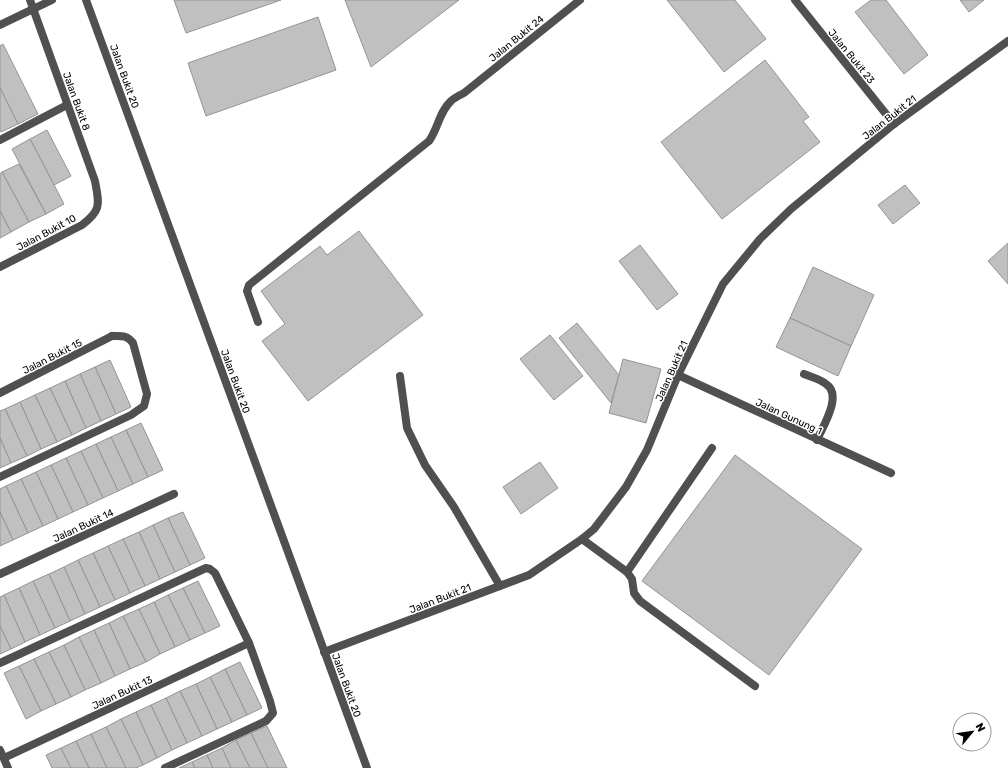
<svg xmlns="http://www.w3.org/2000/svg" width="1008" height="768" viewBox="0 0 1008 768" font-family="Rubik,sans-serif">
<rect width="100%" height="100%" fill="#fff"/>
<g fill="#c0c0c0" stroke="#949494">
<polygon points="174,0 281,0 186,33"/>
<polygon points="345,0 459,0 371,67"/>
<polygon points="667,0 735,0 766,39 724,72"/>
<polygon points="871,0 886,0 928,55 904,74 855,12"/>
<polygon points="960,0 984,0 969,12"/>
<polygon points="318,17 336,70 206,116 188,63"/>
<polygon points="3,44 38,114 18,124 0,88 0,46"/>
<polygon points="765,60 809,117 803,121 820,142 722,219 661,142"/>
<polygon points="0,88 18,124 1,132 0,131"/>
<polygon points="47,130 71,176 54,185 30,139"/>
<polygon points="30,139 64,204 46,214 12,149"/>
<polygon points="19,164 46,214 29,222 2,172"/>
<polygon points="2,172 29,222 11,232 0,211 0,174"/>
<polygon points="905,185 920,203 893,224 878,205"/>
<polygon points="0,211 11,232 0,238"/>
<polygon points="359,231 423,315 308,401 262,341 285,324 261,291 320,246 327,255"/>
<polygon points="1008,243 1008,284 988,261"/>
<polygon points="640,245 678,294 657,310 619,261"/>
<polygon points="813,267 874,295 851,346 790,318"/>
<polygon points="790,318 851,346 838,376 776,347"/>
<polygon points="577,323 619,375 611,403 559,338"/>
<polygon points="550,335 583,376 554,400 520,359"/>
<polygon points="623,359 661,369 646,423 609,413"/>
<polygon points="110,360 131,407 116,414 95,367"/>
<polygon points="95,367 116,414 101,421 80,374"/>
<polygon points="80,374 101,421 86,428 65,381"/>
<polygon points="65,381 86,428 72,435 50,388"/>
<polygon points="50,388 72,435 57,442 35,395"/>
<polygon points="35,395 57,442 41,449 20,402"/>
<polygon points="20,402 41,449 27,456 5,409"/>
<polygon points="5,409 27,456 11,463 0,438 0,411"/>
<polygon points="141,423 163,470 148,477 126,430"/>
<polygon points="126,430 148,477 133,484 111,437"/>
<polygon points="111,437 133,484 118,491 96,444"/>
<polygon points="0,438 11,463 0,468"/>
<polygon points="96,444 118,491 103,498 81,451"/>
<polygon points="81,451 103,498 88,505 66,458"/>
<polygon points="735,455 862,549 769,675 642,581"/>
<polygon points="66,458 88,505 73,512 51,465"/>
<polygon points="540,462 558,488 521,514 503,487"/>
<polygon points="51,465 73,512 58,519 36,472"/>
<polygon points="36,472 58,519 43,526 21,479"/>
<polygon points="21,479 43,526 28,533 6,486"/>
<polygon points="6,486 28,533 13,540 0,512 0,489"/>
<polygon points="0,512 13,540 0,546"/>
<polygon points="183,512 205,558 190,565 168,518"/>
<polygon points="168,518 190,565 175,572 153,525"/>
<polygon points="153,525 175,572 160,579 139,532"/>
<polygon points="139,532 160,579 145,586 123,539"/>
<polygon points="123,539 145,586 130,593 108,546"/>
<polygon points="108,546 130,593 115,600 93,553"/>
<polygon points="93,553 115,600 100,607 78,560"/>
<polygon points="78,560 100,607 85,614 64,567"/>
<polygon points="64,567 85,614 70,621 49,574"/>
<polygon points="49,574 70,621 55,628 33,581"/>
<polygon points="33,581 55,628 40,635 19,588"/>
<polygon points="198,581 220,626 205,633 183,588"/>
<polygon points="19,588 40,635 25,642 4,595"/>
<polygon points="183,588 205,633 190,640 168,595"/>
<polygon points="4,595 25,642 11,649 0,626 0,597"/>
<polygon points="168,595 190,640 175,647 154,602"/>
<polygon points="154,602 175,647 160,654 139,609"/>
<polygon points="139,609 160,654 146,662 123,616"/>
<polygon points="123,616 146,662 130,669 109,623"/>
<polygon points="109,623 130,669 115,676 94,630"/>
<polygon points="0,626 11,649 0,654"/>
<polygon points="94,630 115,676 101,683 79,637"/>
<polygon points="79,637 101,683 85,690 64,645"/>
<polygon points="64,645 85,690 71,697 49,652"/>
<polygon points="49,652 71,697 56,704 34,659"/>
<polygon points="34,659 56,704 41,711 19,666"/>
<polygon points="240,662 262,708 247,715 225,669"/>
<polygon points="19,666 41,711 26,719 4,673"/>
<polygon points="225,669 247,715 232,722 210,677"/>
<polygon points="210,677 232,722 217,729 196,684"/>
<polygon points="196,684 217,729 202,736 180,691"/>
<polygon points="180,691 202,736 187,743 166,698"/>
<polygon points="166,698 187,743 172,750 151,705"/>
<polygon points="151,705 172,750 157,758 136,712"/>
<polygon points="136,712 157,758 143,765 121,719"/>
<polygon points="121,719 143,765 136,768 126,768 106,727"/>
<polygon points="267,726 287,768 268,768 251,733"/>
<polygon points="106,727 126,768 107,768 91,734"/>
<polygon points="251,733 268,768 250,768 236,740"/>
<polygon points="91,734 107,768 89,768 76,741"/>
<polygon points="236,740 250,768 231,768 222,748"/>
<polygon points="76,741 89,768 71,768 61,748"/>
<polygon points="61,748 71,768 52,768 46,755"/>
<polygon points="222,748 231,768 213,768 207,755"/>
<polygon points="207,755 213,768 195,768 192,762"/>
<polygon points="192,762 195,768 179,768"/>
</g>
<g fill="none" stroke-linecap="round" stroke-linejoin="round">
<g stroke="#505050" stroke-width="8">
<polyline points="795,0 894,124"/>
<polyline points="0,140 67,105"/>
<path d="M258 322 247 291 249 285 429 141C438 129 439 112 451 101 454 98 460 95 464 93L580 0"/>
<path d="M804 374C811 377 820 379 826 384 843 395 823 426 817 440"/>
<polyline points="678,375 723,284 760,239 791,209 894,124 1008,41"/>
<polyline points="400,376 407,428 425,465 454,507 500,586"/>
<path d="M0 477 131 415 144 406 147 394 133 343C127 335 122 336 112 336"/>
<polyline points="582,539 627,572 632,579 634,593 640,601 755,686"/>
<polyline points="627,572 712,448"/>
<polyline points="0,663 206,568 210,569 215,573 249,643 270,701 273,713 266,721 165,768"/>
</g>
<g stroke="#505050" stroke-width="8">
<polyline points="86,0 367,768"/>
<polyline points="0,25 52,0"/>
<path d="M0 267 82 225C102 210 99 204 95 181L30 0"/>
<polyline points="0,393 112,336"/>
<polyline points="0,574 174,494"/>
<polyline points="324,652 529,575 582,539 594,529 626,487 647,450 678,375 891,473"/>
<polyline points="0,750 8,768"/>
<polyline points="4,758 249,643"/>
</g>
</g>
<g text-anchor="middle" stroke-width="3" stroke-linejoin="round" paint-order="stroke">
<g font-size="10" fill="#000" stroke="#fff">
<text transform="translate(516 38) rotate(-39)" y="4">Jalan Bukit 24</text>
<text transform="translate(852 56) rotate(51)" y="4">Jalan Bukit 23</text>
<text transform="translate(125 76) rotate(70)" y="4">Jalan Bukit 20</text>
<text transform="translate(77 101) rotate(70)" y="4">Jalan Bukit 8</text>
<text transform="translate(889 117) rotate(-38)" y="4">Jalan Bukit 21</text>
<text transform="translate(46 232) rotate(-28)" y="4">Jalan Bukit 10</text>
<text transform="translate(52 356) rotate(-27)" y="4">Jalan Bukit 15</text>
<text transform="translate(671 371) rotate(-66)" y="4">Jalan Bukit 21</text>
<text transform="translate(236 381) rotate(70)" y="4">Jalan Bukit 20</text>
<text transform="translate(789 416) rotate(25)" y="4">Jalan Gunung 1</text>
<text transform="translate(83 525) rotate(-25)" y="4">Jalan Bukit 14</text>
<text transform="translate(440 598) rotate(-21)" y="4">Jalan Bukit 21</text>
<text transform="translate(347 685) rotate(70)" y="4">Jalan Bukit 20</text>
<text transform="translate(122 692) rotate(-25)" y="4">Jalan Bukit 13</text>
</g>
</g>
<g transform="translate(972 732) rotate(61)"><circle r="19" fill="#ffffff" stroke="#999999"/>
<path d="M0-3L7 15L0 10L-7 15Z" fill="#000000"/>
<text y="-6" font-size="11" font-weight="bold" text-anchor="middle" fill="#000000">N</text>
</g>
</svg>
